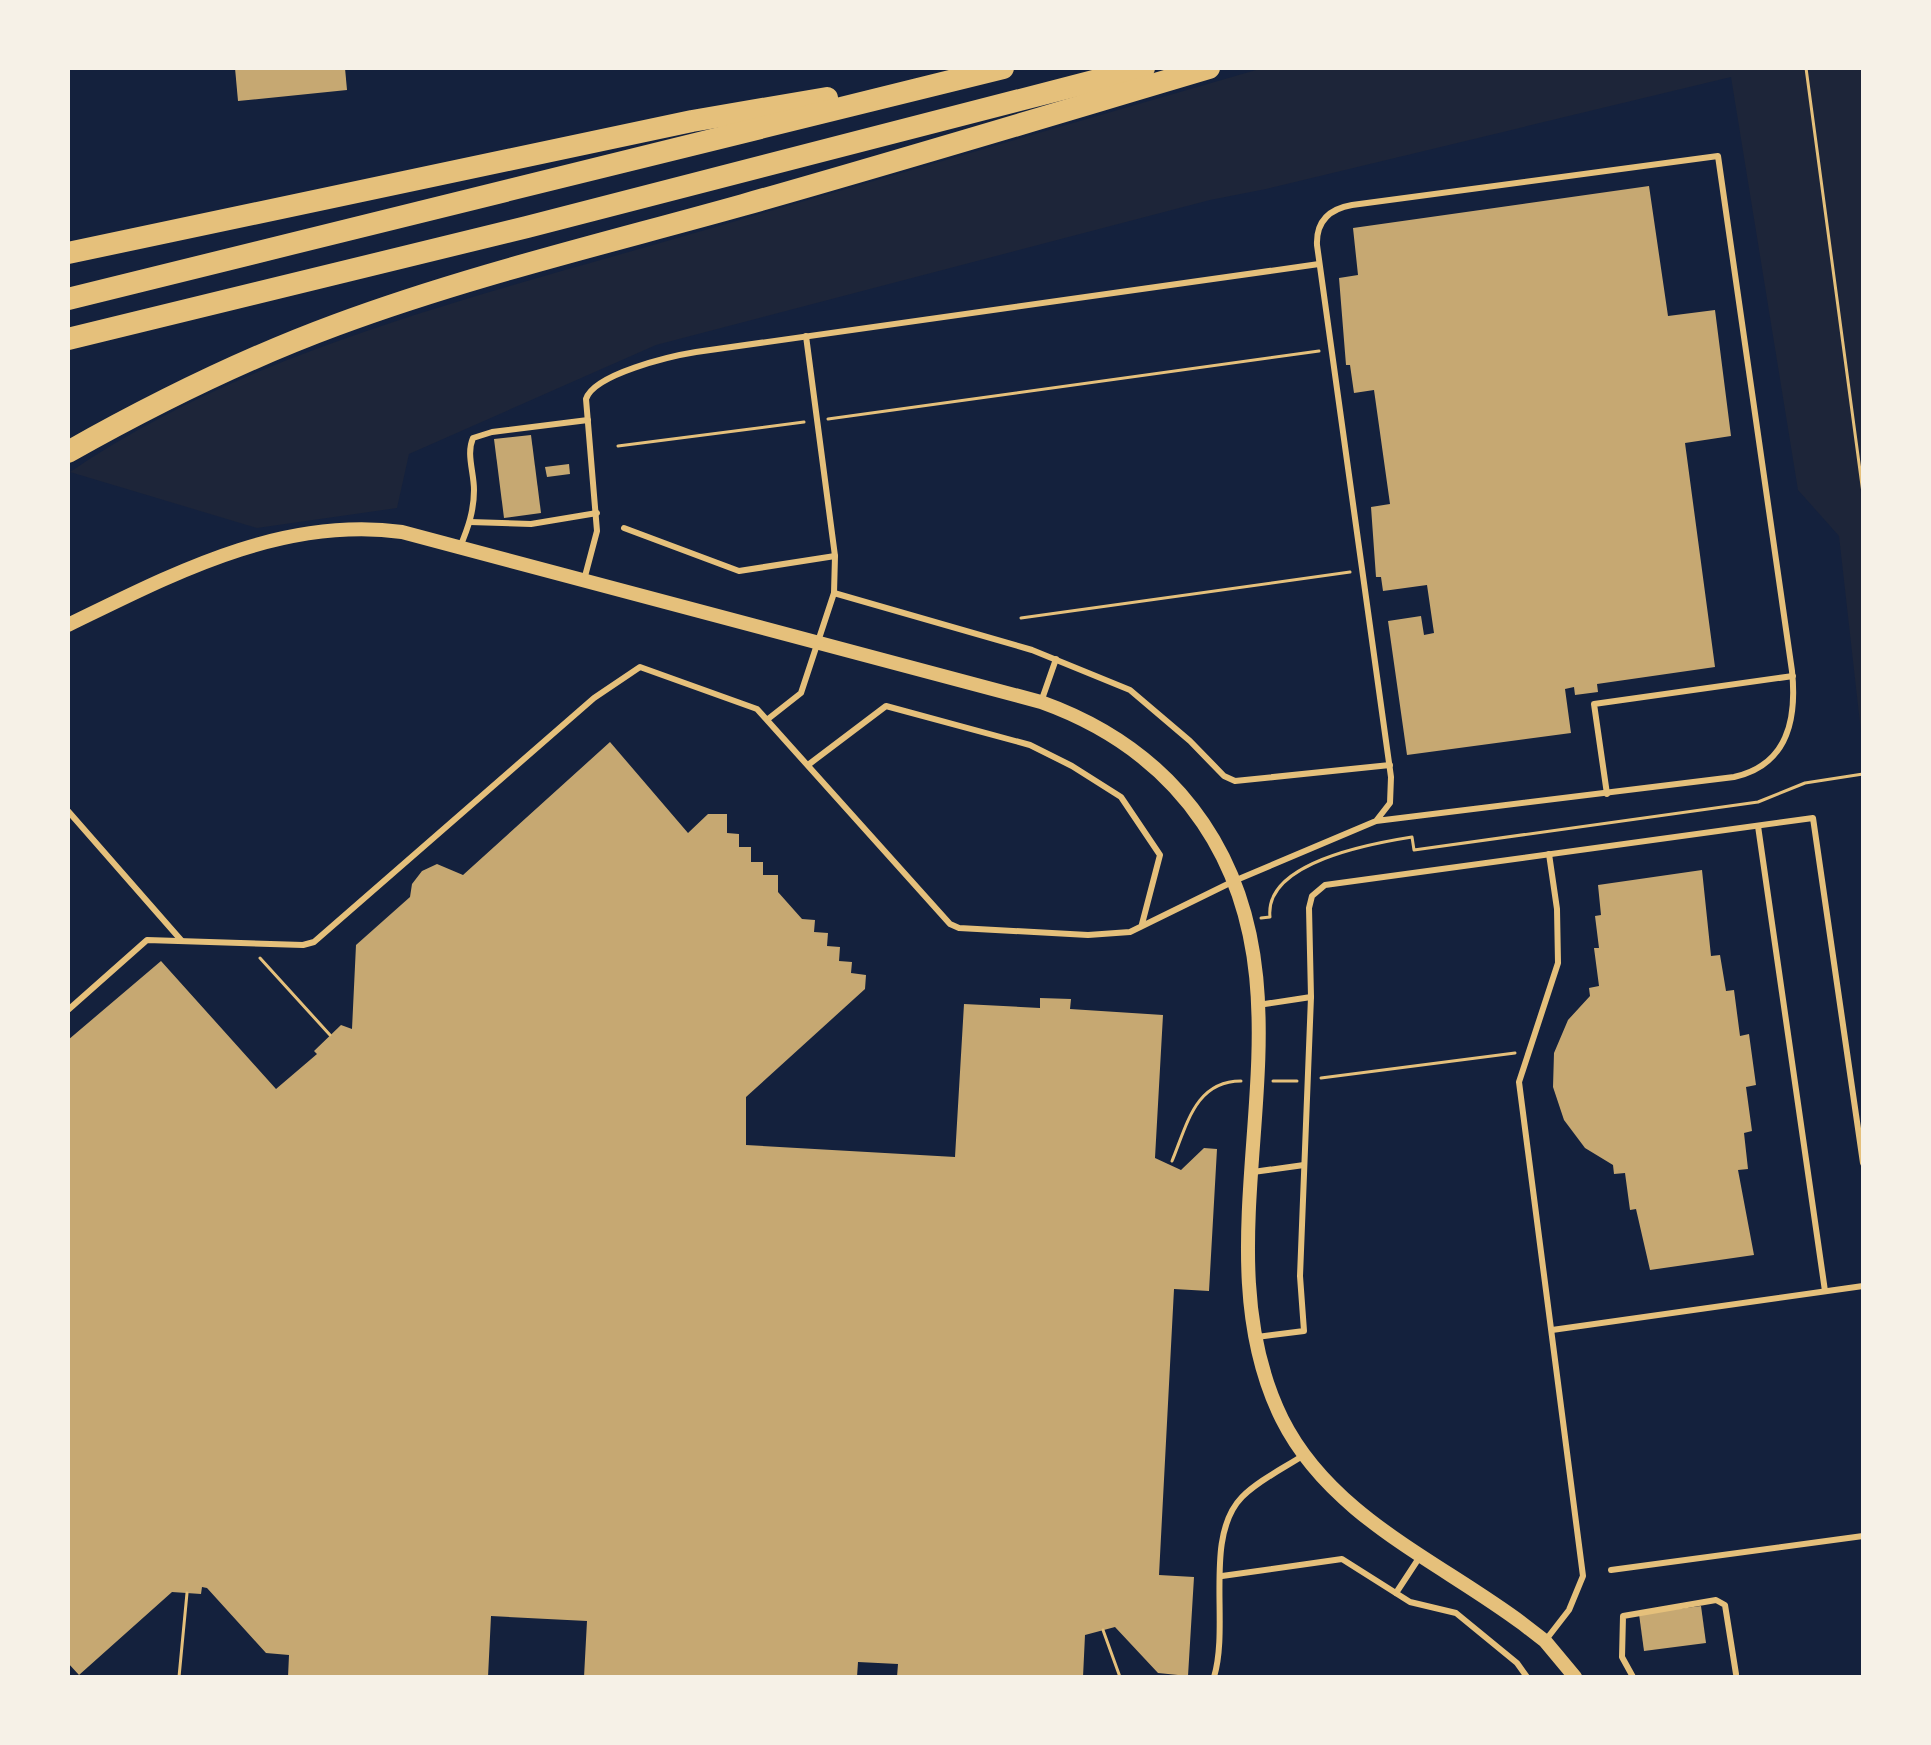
<svg xmlns="http://www.w3.org/2000/svg" width="1931" height="1745" viewBox="0 0 1931 1745" font-family="'Exo 2',sans-serif">
<rect width="100%" height="100%" fill="#14213d"/>
<path fill="#1d2539" d="M1263 68H1863V750L1839 536 1798 490 1731 77 1266 189 1210 200 656 345 409 454 397 508 257 528 70 472C241 355 456 302 653 245 856 186 1059 127 1263 68Z"/>
<g fill="#c6a872">
<polygon points="235,68 345,68 347,90 238,101"/>
<polygon points="1649,186 1668,316 1715,310 1731,436 1685,443 1715,667 1597,684 1598,692 1575,695 1574,687 1565,689 1571,733 1407,755 1388,621 1421,616 1424,635 1434,633 1427,585 1383,591 1381,577 1376,577 1371,507 1390,504 1374,390 1354,393 1350,365 1346,365 1339,278 1358,275 1353,228"/>
<polygon points="531,435 541,513 504,518 494,439"/>
<polygon points="569,464 570,474 547,477 545,467"/>
<polygon points="610,742 688,833 708,814 727,814 727,833 739,834 739,847 751,847 751,862 763,862 763,875 778,875 778,892 802,919 815,920 814,932 828,933 827,946 840,947 839,961 852,962 851,973 866,975 865,989 746,1097 746,1145 955,1157 964,1004 1040,1008 1040,998 1071,999 1070,1009 1163,1015 1155,1158 1181,1170 1204,1148 1217,1149 1209,1291 1174,1289 1159,1575 1194,1577 1188,1676 1158,1673 1115,1627 1085,1635 1083,1677 897,1677 898,1664 858,1662 857,1677 584,1677 587,1621 491,1616 488,1677 288,1677 289,1655 266,1653 207,1588 202,1587 201,1594 172,1592 79,1675 68,1663 68,1040 161,961 276,1089 317,1054 314,1051 341,1025 352,1029 356,945 410,897 412,884 422,871 437,864 463,875"/>
<polygon points="1702,870 1711,956 1720,955 1726,991 1734,990 1740,1036 1749,1034 1756,1085 1746,1087 1752,1131 1744,1133 1748,1169 1738,1170 1754,1255 1650,1270 1636,1209 1630,1210 1625,1173 1614,1174 1613,1165 1585,1148 1564,1120 1553,1087 1554,1053 1568,1020 1590,996 1589,988 1599,986 1594,948 1599,948 1595,916 1601,915 1598,885"/>
<polygon points="1701,1606 1706,1643 1644,1651 1639,1614"/>
</g>
<g fill="none" stroke-linecap="round" stroke-linejoin="round">
<g stroke="#e5c07b" stroke-width="3">
<polyline points="1806,68 1863,493"/>
<polyline points="828,419 1319,351"/>
<polyline points="618,446 804,422"/>
<polyline points="1021,618 1350,572"/>
<path d="M1261 918 1270 917C1264 862 1374 843 1412 837L1414 850 1758 802 1805 783 1863 774"/>
<polyline points="260,958 330,1035"/>
<polyline points="1321,1078 1515,1053"/>
<polyline points="1273,1081 1297,1081"/>
<path d="M1172 1161C1187 1125 1195 1081 1241 1081"/>
<polyline points="1103,1630 1120,1677"/>
<polyline points="179,1677 187,1593"/>
</g>
<g stroke="#e5c07b" stroke-width="6">
<polyline points="470,522 531,524 597,513"/>
<polyline points="624,528 739,571 835,556"/>
<path d="M460 547C468 528 474 511 474 490 474 472 466 454 473 438L492 432 588 420"/>
<path d="M584 580 597 531 586 399C594 374 671 356 696 352L1319 264"/>
<polyline points="834,593 1032,650 1130,690 1190,741 1224,776 1235,781 1390,765"/>
<polyline points="1041,702 1056,659"/>
<polyline points="768,719 801,693 834,593 835,556 806,336"/>
<polyline points="808,765 886,706 1030,745 1072,766 1121,797 1160,855 1142,924"/>
<polyline points="1607,794 1594,704 1793,676"/>
<polyline points="68,811 181,940"/>
<polyline points="1758,826 1825,1291"/>
<polyline points="1258,1005 1311,997"/>
<path d="M68 1010 147 940 303 945 314 942 594 698 640 667 757 709 950 924 959 928 1088 935 1130 932 1234 881 1376 821 1390 803 1391 777 1317 245C1316 221 1329 209 1352 205L1718 156 1792 671C1797 719 1788 765 1734 777L1376 821"/>
<polyline points="1253,1172 1304,1165"/>
<polyline points="1552,1330 1863,1286"/>
<polyline points="1257,1337 1304,1331 1300,1276 1311,997 1309,908 1312,896 1325,885 1813,818 1863,1163"/>
<polyline points="1611,1570 1863,1536"/>
<polyline points="1222,1576 1342,1559 1410,1602 1456,1613 1517,1663 1527,1677"/>
<polyline points="1396,1593 1419,1558"/>
<polyline points="1545,1641 1569,1610 1583,1576 1519,1082 1558,963 1557,909 1549,854"/>
<path d="M1214 1677C1230 1624 1203 1537 1242 1497 1259 1480 1284 1468 1304 1455"/>
<polyline points="1633,1677 1622,1657 1623,1616 1716,1600 1725,1605 1736,1674"/>
</g>
<path stroke="#e5c07b" stroke-width="14" d="M68 625C173 574 281 516 402 532L1041 702C1108 726 1163 764 1203 823 1328 1007 1190 1232 1282 1419 1331 1517 1439 1561 1523 1624L1545 1641 1575 1677"/>
<g stroke="#e5c07b" stroke-width="22">
<polyline points="68,253 692,121 827,98"/>
<polyline points="68,299 1003,68"/>
<polyline points="68,339 527,227 1144,68"/>
<path d="M68 452C153 404 244 359 336 325 468 276 607 243 743 205 899 161 1054 114 1209 68"/>
</g>
</g>
<rect width="1931" height="1745" fill="none" stroke="#f6f1e7" stroke-width="140"/>
</svg>
